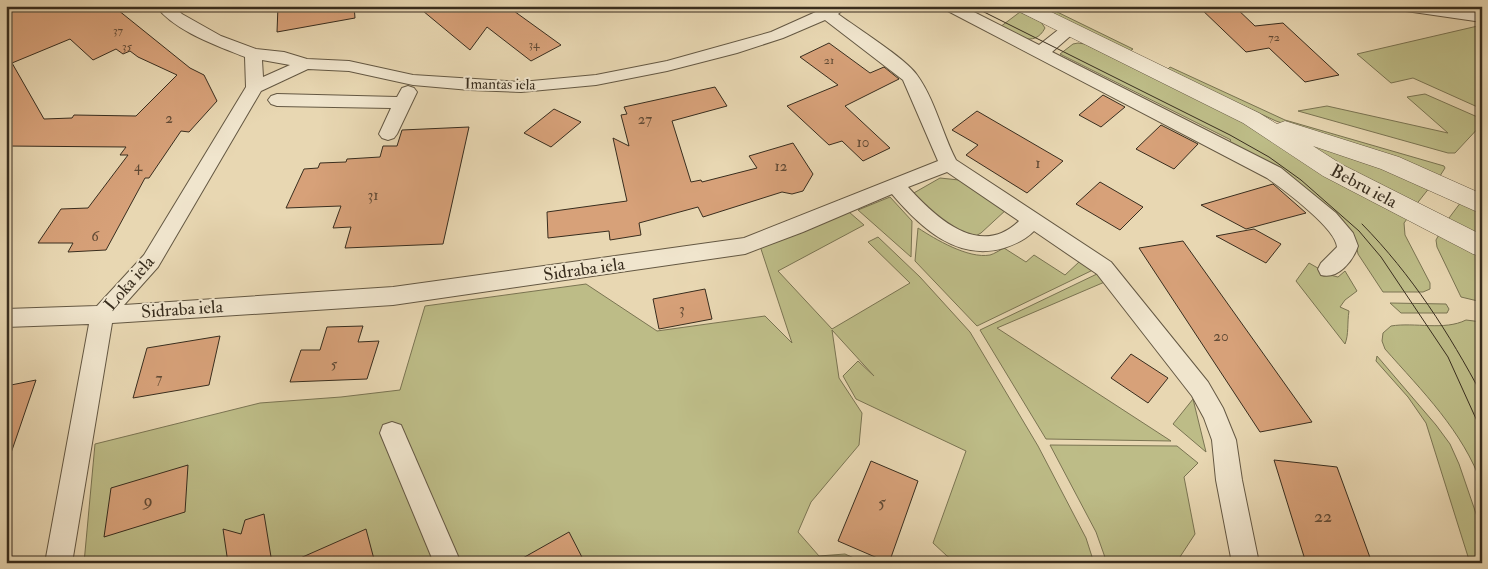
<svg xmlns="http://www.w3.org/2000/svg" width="1488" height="569" viewBox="0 0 1488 569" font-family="'IM FELL Double Pica',serif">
<rect width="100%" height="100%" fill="#e8d7b2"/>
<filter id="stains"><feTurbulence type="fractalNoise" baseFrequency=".004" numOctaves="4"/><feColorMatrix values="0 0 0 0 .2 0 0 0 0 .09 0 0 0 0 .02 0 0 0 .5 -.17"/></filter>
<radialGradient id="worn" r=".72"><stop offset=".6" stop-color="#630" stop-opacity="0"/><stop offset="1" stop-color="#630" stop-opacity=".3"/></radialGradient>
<g fill="#bdbc87" stroke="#7a7452">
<polygon points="1049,8 1133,49 1130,51 1046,10"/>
<path d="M1020 12 1041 22 1045 28C1034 49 1015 35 1000 27Z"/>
<polygon points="1482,25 1482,109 1413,78 1391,83 1357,54"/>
<polygon points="1078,43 1085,44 1229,115 1410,215 1404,223 1405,235 1430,283 1430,289 1423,292 1383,292 1358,254 1356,244 1228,143 1231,140 1060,54 1073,44"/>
<polygon points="1170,67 1285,120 1444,166 1445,168 1438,179 1276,121 1167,70"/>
<polygon points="1425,94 1482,119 1482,124 1455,153 1448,153 1298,111 1327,106 1448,133 1407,97"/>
<polygon points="1289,135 1365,159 1430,187 1415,206"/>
<polygon points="940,178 959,180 1007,209 981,233 970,239 954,234 912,194"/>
<polygon points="890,197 912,221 911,257 858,210"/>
<polygon points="1461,202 1482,212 1482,238 1446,222"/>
<polygon points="849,212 864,225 778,271 832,329 910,283 868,242 878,237 920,277 970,332 1038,446 1086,538 1094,563 958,563 947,556 933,543 966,451 856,399 843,376 858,361 874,376 832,330 839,378 862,413 859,445 811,502 798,532 819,556 845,554 865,563 84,563 95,444 260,403 341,397 400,390 425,306 586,284 657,331 765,316 792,343 760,246"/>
<path d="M918 228C935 239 968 259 990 255 994 254 1000 250 1004 248L1026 262 1034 255 1065 275 1079 262 1095 269 977 326 915 261Z"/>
<polygon points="1441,231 1482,255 1482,302 1461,297 1437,247 1436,240"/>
<path d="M1309 263 1330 275 1338 277 1345 271 1357 291 1345 300 1340 307 1349 311C1347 323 1349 334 1345 344L1296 281Z"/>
<polygon points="1099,273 1107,281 997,328 1171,441 1046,439 980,330"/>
<polygon points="1390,303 1446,304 1449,309 1447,313 1401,313"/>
<path d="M1466 320 1482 322V485C1463 431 1422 391 1385 349L1382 341 1383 333 1391 326C1415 322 1444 331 1466 320Z"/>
<polygon points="1377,356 1436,425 1450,444 1459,464 1482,531 1482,563 1470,563 1426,423 1408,397 1376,361"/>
<polygon points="1193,399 1206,452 1173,424"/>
<polygon points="1050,445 1177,446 1198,463 1184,477 1195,534 1176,563 1107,563 1096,532"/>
</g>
<g fill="#d7a179" stroke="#382d1e" fill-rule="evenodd">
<path d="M18 6H113L190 68 204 75 217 101 189 132 181 131 149 178H145L106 250 68 252 73 243H38L61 209 88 208 128 155H120L126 147 6 146V10ZM70 39 93 60 116 49 123 54 130 51 138 57 177 75 136 116 74 115 72 118 44 119 12 63Z"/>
<polygon points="278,6 354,6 355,18 277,32"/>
<polygon points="417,6 507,6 561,45 531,61 487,27 470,50"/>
<polygon points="1198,6 1234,6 1255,26 1283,23 1339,75 1305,82 1269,48 1246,52"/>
<polygon points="829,43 870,73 884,67 899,79 845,106 890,148 863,161 842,141 829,145 787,106 838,85 800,57"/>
<polygon points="715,87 727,106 672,121 691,182 701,180 702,182 757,168 749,156 793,143 813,174 803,191 792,194 782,192 703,217 698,207 639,223 641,235 610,240 609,231 548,238 547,212 627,201 613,138 629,146 621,115 627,114 624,107"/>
<polygon points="1103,95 1125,107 1101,127 1079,115"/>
<polygon points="554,109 581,122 551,147 524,133"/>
<polygon points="977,111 1063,161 1027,193 966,155 978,145 952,130"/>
<polygon points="1161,125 1198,144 1174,169 1136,149"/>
<polygon points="469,127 443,244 345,248 351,227 333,228 341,206 286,208 304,169 318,168 320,163 346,162 347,159 380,157 383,146 397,146 402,130"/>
<polygon points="1100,182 1143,207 1120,230 1076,204"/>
<polygon points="1273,184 1306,213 1246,229 1201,205"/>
<polygon points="1254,229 1281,244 1266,263 1216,236"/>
<polygon points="1183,241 1312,422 1260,432 1139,248"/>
<polygon points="705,289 712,319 659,329 653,299"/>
<polygon points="363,326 358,342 379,341 367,379 290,382 301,350 320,350 327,327"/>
<polygon points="220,336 209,385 133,398 147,348"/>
<polygon points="1131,354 1168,378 1148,403 1111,378"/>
<polygon points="36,380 10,456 6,455 6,386"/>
<polygon points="1274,460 1337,467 1372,563 1306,563"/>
<polygon points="871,461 918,481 889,563 838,541"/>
<polygon points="188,465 185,512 104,537 111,488"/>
<polygon points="264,514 272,563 228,563 223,529 241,534 245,520"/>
<polygon points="366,529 375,563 289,563"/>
<polygon points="569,532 585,563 514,563"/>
</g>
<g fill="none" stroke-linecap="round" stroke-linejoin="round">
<defs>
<g id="minor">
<path d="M156 6H173L182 14 221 36 256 49 284 52 307 59 349 61 413 75 521 82 596 75 667 61 771 32 829 6H848L838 14C857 28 905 58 917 75 935 100 942 133 956 160L1111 262 1208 382 1223 408 1236 440 1242 480 1259 563H1232L1216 480 1212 440 1204 418 1192 396 1097 274 1034 231C1025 240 1016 244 1004 248 957 262 920 227 892 194L803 232 745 254 393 305 112 323 72 563H45L89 324 6 327V309L97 306 144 255 246 87 245 57C218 46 174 31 156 6ZM825 20 903 80 938 161 744 238 393 287 124 305 158 267 261 91 308 69 349 71 413 85 470 90 521 92 596 85 667 71 737 53 783 38ZM262 60 290 65 263 77ZM947 172 1019 221C980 259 936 218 908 187Z"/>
<path d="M942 6H962L1039 45 1063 26H1075L1077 29 1075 32 1052 52 1281 168 1336 213 1353 233 1358 246C1353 261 1338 280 1321 275L1318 269 1321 263 1337 247C1336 228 1284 190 1267 178L944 9Z"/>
<polygon points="1398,6 1440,6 1482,12 1482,22 1406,11 1400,9"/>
<polygon points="408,86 414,88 417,92 397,134 394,138 388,140 382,138 379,134 391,108 277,106 271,104 268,100 271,96 277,94 397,97 402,88"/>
<polygon points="392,422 401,425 461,563 434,563 380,433 383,425"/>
</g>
<polygon id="tertiary" points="1013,6 1039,6 1259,113 1277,124 1285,121 1399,157 1482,194 1482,214 1381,169 1313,146 1341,164 1482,235 1482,257 1473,254 1323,176 1243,123 1016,10"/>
</defs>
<use href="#minor" stroke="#645843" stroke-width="2"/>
<use href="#tertiary" stroke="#645843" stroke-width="1"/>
<use href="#minor" fill="#f0e5cd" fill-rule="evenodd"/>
<use href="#tertiary" fill="#f0e5cd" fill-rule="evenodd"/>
<g stroke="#382d1e" stroke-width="1">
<polyline points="972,6 1230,135 1269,157 1301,180 1359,231 1381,257 1448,357 1482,432"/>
<path d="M1362 224C1412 275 1449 333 1482 395"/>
</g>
</g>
<g text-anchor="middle" stroke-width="4" stroke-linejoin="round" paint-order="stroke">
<g font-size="12" fill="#604a35">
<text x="118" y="34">37</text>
<text x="1274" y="41">72</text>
<text x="534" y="48">34</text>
<text x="127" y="50">35</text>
<text x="829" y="64">21</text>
</g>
<g font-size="15" fill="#382d1e" stroke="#f0e5cd">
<text transform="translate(500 84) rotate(1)" y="5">Imantas iela</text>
</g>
<g font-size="15" fill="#604a35">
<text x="169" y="123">2</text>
<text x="645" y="124">27</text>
<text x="863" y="147">10</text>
<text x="1038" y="168">1</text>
<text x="138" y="171">4</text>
<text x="781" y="171">12</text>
<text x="373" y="200">31</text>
<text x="95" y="241">6</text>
<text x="682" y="314">3</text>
<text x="1221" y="341">20</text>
<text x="334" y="369">5</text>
<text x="159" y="383">7</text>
</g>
<g font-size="18" fill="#382d1e" stroke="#f0e5cd">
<text transform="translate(1364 186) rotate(28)" y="6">Bebru iela</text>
<text transform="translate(584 269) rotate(-8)" y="6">Sidraba iela</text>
<text transform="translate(129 283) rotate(-49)" y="6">Loka iela</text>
<text transform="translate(182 309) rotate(-4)" y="6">Sidraba iela</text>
</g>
<g font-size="18" fill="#604a35">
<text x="148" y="506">9</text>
<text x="882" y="508">5</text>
<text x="1323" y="522">22</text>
</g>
</g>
<rect width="1488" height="569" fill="none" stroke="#e8d7b2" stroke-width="25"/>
<rect x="8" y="8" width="1473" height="554" fill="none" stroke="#382d1e" stroke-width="2.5"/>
<rect x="12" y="12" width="1463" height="544" fill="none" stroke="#382d1e"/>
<rect width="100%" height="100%" filter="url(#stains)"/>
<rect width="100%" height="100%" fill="url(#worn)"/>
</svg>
